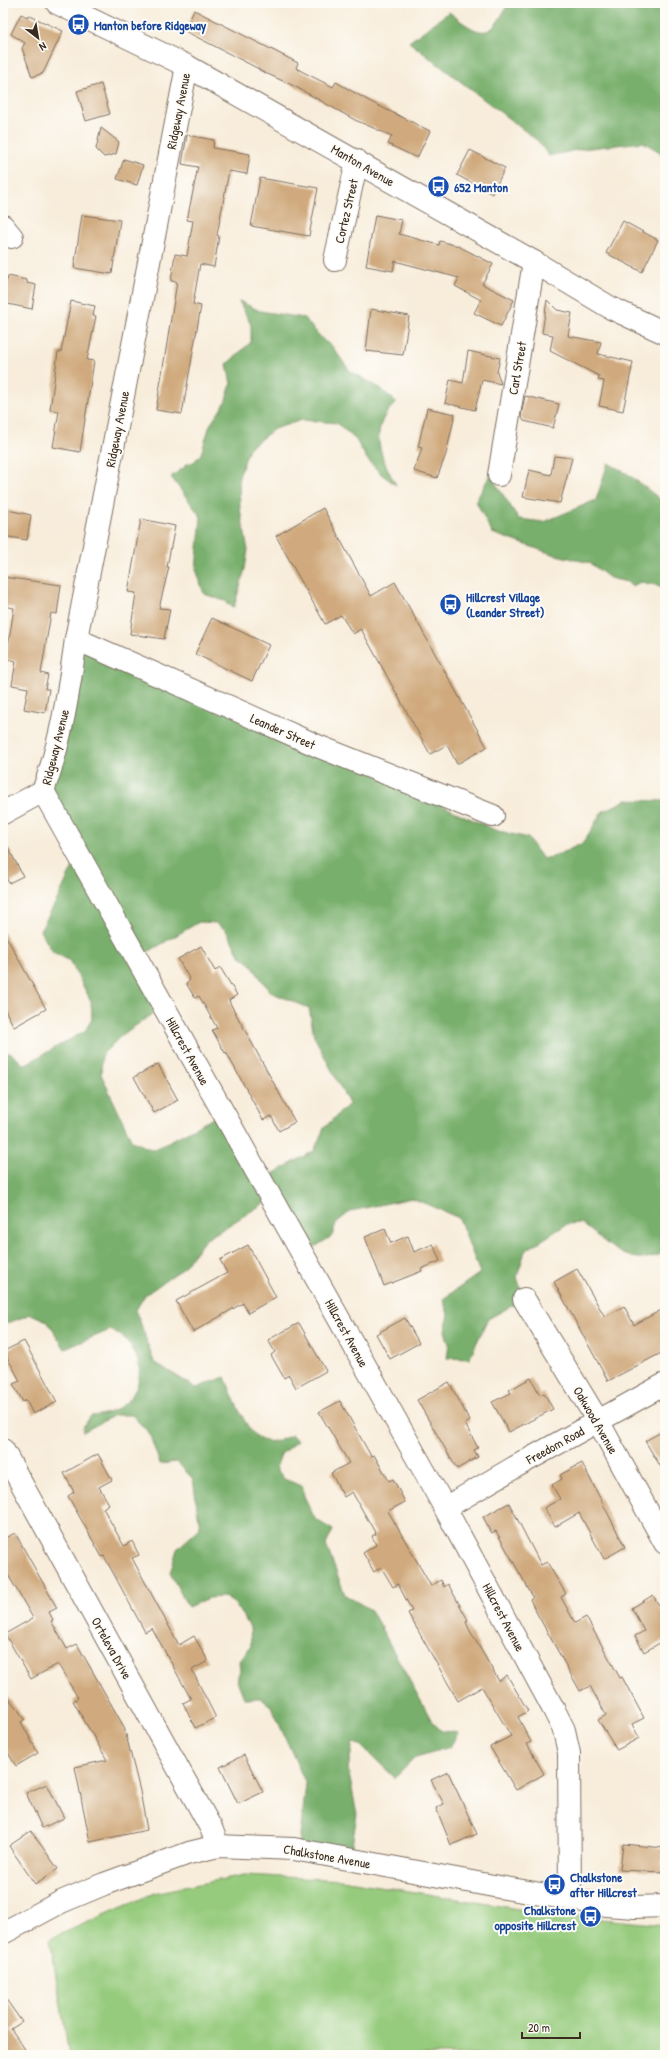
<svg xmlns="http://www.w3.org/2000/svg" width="668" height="2058" viewBox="0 0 668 2058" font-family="'Patrick Hand',sans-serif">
<rect width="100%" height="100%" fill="#fdfcf7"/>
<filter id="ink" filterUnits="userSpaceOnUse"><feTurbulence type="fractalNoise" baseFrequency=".025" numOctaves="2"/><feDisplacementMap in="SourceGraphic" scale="8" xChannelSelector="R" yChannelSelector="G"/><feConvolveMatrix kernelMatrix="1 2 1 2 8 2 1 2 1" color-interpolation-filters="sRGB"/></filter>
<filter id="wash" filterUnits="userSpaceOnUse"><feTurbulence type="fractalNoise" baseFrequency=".012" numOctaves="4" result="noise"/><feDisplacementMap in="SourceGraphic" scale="16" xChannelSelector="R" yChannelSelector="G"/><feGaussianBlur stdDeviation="0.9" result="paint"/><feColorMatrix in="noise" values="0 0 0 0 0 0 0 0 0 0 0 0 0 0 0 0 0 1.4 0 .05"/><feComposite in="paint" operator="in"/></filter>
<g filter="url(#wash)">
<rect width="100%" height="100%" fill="#f8eddb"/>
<polygon fill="#96cb7d" stroke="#687a4e" points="244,1875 342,1880 549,1914 665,1925 665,2055 69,2055 50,1939 154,1893"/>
<g fill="#78af6c" stroke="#5a6c45" fill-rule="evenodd">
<path d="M509 3H665V161L660 152 643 142 581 149 549 156 538 141 409 42 449 12C459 19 478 38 491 29 498 24 504 10 509 3Z"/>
<path d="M239 301 260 311 304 318 324 341 331 345 350 371 380 388 396 402C393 407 388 409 386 414 370 438 384 462 396 485L381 474 367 459 356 440 337 423 302 420 274 429 249 448 239 477 240 509 248 550 245 569 234 607 227 604 228 602 204 594 196 569 201 517 171 477 186 466 184 465 194 462 201 454 210 425 225 403 231 384 227 364 251 342V325Z"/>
<polygon points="608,463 628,474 665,503 665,587 641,582 631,586 627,582 610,578 590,563 552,554 492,533 476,501 490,475 519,519 544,522 596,500"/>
<path d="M84 647 348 762 495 830 528 838 543 859 555 856 583 843 602 812 626 800 665 801V1252C629 1271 607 1242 581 1223L567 1224 525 1251 517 1277 524 1299 488 1319 469 1359 447 1358 449 1344 445 1331 448 1314 443 1299 480 1273 459 1218 412 1198 351 1211 336 1223 332 1236 302 1255 266 1202 205 1240 182 1269 145 1295 136 1310 154 1362 196 1388 225 1377C231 1392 247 1435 262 1440 272 1444 283 1439 292 1435L297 1441 281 1454 276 1468 284 1479 302 1486 304 1496 315 1519 333 1530 326 1545 345 1595 371 1610 433 1723 442 1731 458 1733 450 1747 416 1757 395 1778 361 1745 353 1743 348 1769 357 1814 351 1852 299 1844 306 1784 271 1706 260 1698H244L237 1680 240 1670 239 1661 251 1646 250 1627 234 1603 224 1597 208 1598 188 1607 170 1573 177 1549 200 1528 193 1479 177 1462 160 1464 149 1433 132 1415H115L83 1432V1427L91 1416C132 1414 154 1376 128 1342 125 1337 116 1333 110 1330L65 1349 47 1321 31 1314 3 1325V1051L12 1054 24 1065 85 1031 92 1019 91 1001 70 961 53 952 40 931 58 898 77 858 43 794ZM199 922 216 923 226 930 240 956 250 963 270 992 309 1008 314 1036 349 1104 324 1128 314 1151 258 1182 217 1116 153 1150 132 1141 101 1074 102 1055 122 1035 160 1009 136 959Z"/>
</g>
<g id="blocks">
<g fill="#d0aa7e">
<polygon points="194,10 298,63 296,68 305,73 333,87 336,82 371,102 430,131 417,158 388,144 392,136 355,120 296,87 259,70 259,69 185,31"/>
<polygon points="21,14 27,17 28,15 63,31 43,73 32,77 22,48 25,43 11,34"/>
<polygon points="101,84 110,114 86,121 77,91"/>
<polygon points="101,128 119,142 116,154 104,157 96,149"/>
<polygon points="187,135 214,140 213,148 250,154 247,174 229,171 217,235 219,236 214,267 200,264 193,304 201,306 182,414 156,410 177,282 171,281 175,254 187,256 193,221 187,220 198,167 182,164"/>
<polygon points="470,150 505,168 492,194 457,175"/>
<polygon points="124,159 143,165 137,185 117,179"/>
<polygon points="260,178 318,188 309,236 251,226"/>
<polygon points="82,215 120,220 112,274 74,268"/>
<polygon points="375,215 402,220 399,234 439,245 440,241 458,246 493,264 482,284 514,300 501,326 474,313 481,300 455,286 459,278 395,261 393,271 366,266"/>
<polygon points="623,221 658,240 642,272 606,253"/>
<polygon points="8,276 27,280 27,283 36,285 32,309 3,303 3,279 7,280"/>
<polygon points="547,300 557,310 572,313 568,336 601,342 598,354 633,362 623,411 599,406 604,381 598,380 599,376 550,351 553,335 542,333"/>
<polygon points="71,301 95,306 93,316 96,316 87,360 94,361 80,452 53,447 59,411 50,410 58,352 61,352"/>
<polygon points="371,309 409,316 403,355 366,351"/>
<polygon points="468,351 500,358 497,372 501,384 482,380 475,410 445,403 450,380 463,383"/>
<polygon points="525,396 559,404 553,428 524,421 521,416"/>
<polygon points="427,408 455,414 446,454 437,478 414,471 422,448 418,447"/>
<polygon points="554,456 572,458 560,503 523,497 529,470 551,475"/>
<polygon points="323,508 371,596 395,582 487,747 457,764 447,745 430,754 361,629 353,634 341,615 325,624 276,536"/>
<polygon points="3,509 31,515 27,540 3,536"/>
<polygon points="141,519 175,526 167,567 169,567 159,608 170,609 164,639 130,634 136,593 128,592"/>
<polygon points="3,577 61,585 57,614 51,613 41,673 48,675 45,689 49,689 45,713 24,709 28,688 12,685 16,661 6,659 14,608 3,606"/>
<polygon points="212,618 269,645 252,681 195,654"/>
<polygon points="3,838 23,876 9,883 3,873"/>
<polygon points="3,931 46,1009 14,1027 3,1006"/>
<polygon points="201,946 215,971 220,967 237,995 229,1000 230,1003 295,1122 279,1131 271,1116 263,1120 226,1052 225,1053 212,1030 217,1028 199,996 195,998 186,983 190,980 178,959"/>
<polygon points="158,1064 178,1100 154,1113 134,1077"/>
<polygon points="385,1229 391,1243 408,1236 414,1252 433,1244 440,1261 421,1269 422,1271 384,1286 365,1237"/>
<polygon points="248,1245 276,1297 248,1313 243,1303 193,1332 176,1301 227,1273 220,1260"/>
<polygon points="577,1269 605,1317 624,1306 634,1325 665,1308 665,1351 608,1381 554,1282"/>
<polygon points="405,1318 419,1343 390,1359 376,1334"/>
<polygon points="299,1323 326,1371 296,1388 289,1375 284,1378 271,1355 275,1352 268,1340"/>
<polygon points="24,1341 57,1402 33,1414 26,1400 23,1402 13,1384 20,1381 4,1351"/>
<polygon points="531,1378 540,1395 544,1393 553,1409 509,1432 492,1402 511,1393 509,1390"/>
<polygon points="449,1382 470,1421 465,1424 478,1448 474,1450 478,1457 457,1469 417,1400"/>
<polygon points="340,1401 371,1456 374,1455 389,1481 393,1479 405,1502 388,1511 431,1586 441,1580 444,1587 448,1584 468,1620 466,1622 469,1629 499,1681 507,1675 528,1711 518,1717 531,1742 527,1744 544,1774 516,1790 490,1747 511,1736 482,1687 458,1701 408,1613 412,1611 398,1584 393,1587 381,1567 374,1572 363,1553 376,1545 372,1536 376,1534 352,1492 344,1497 331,1473 349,1463 319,1412"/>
<polygon points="665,1430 665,1474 645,1441"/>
<polygon points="98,1454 112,1480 99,1487 109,1504 103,1508 124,1546 132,1541 139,1555 132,1558 179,1645 194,1636 208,1661 192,1670 216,1718 195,1728 183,1703 191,1699 152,1628 145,1632 104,1556 102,1557 68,1496 74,1492 64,1473"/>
<polygon points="582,1463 625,1547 604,1559 579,1513 555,1527 544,1508 560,1499 552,1485 562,1479 560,1475"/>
<polygon points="509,1503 541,1565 547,1562 566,1594 561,1597 575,1623 586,1617 620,1678 622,1677 644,1718 632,1724 639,1738 617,1750 598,1720 606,1715 590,1686 580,1691 534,1608 530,1599 533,1597 496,1531 492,1533 483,1517"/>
<polygon points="15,1533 57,1608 49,1612 53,1620 51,1621 67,1649 77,1644 124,1727 140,1791 147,1830 90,1842 75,1767 107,1760 73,1701 78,1698 58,1664 31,1679 5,1634 33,1618 3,1566 3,1539"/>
<polygon points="653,1595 665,1616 665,1640 644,1652 635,1636 644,1631 632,1608"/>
<polygon points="3,1691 25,1719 21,1722 38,1753 16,1766 3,1745"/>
<polygon points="244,1755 263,1792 238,1804 220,1767"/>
<polygon points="448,1772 477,1834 451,1845 436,1808 444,1804 431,1780"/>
<polygon points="47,1784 64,1818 42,1828 26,1793"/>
<polygon points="31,1831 58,1869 35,1884 9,1846"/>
<polygon points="623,1844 664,1848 662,1872 620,1870"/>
<polygon points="3,1995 22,2022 11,2029 29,2055 3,2055"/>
</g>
</g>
</g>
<g filter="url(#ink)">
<use href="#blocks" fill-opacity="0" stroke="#7d6e60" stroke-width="1"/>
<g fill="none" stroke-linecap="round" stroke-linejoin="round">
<defs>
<g id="minor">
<polyline points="3,226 12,237"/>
<polyline points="335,260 357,161"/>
<polyline points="499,475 534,262"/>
<polyline points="76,639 320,747 493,816"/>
<polyline points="43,791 445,1508 554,1710 564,1730 569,1753 570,1899"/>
<path d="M43 791C61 743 69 690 76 639L187 66"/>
<polyline points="3,813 43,791"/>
<polyline points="524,1299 598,1421 665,1543"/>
<polyline points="3,1450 211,1828 218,1846"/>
<polyline points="445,1508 515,1467 665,1384"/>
</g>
<g id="major">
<polyline points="57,3 187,66 534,262 611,308 665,333"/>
<polyline points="3,1933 61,1902 104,1884 189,1853 218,1846 294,1849 499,1887 606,1905 635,1907 665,1906"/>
</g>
</defs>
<use href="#minor" stroke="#7d6e60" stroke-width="24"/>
<use href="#major" stroke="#7d6e60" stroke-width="24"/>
<use href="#minor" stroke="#fff" stroke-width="22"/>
<use href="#major" stroke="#fff" stroke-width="22"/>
</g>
</g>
<defs>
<symbol id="bus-disc" viewBox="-11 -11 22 22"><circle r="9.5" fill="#1a4fb4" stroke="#fdfcf7"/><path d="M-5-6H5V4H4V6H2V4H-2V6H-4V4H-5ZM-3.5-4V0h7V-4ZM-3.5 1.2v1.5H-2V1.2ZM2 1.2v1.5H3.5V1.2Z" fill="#fff"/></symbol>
</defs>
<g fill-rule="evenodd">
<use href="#bus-disc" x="66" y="12" width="25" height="25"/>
<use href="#bus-disc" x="426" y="174" width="25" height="25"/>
<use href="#bus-disc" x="438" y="592" width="25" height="25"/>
<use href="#bus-disc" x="542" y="1872" width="25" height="25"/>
<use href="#bus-disc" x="578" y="1904" width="25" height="25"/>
</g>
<g text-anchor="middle" stroke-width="4" stroke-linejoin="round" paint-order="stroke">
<g font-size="13" font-weight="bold" fill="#164399" stroke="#fdfcf7" text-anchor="start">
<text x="94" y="30">Manton before Ridgeway</text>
<text x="454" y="192">652 Manton</text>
<text x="466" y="602">Hillcrest Village<tspan x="466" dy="15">(Leander Street)</tspan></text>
<text x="570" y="1882">Chalkstone<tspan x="570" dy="15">after Hillcrest</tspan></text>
<text x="576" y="1915" text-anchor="end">Chalkstone<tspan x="576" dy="15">opposite Hillcrest</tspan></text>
</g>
<g font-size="13" fill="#3b2a1e" stroke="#fdfcf7">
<text transform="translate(178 111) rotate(-79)" y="5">Ridgeway Avenue</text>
<text transform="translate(363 165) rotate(30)" y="5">Manton Avenue</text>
<text transform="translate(346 211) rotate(-77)" y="5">Cortez Street</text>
<text transform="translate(517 368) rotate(-80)" y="5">Carl Street</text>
<text transform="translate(117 429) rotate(-79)" y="5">Ridgeway Avenue</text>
<text transform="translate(283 731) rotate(24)" y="5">Leander Street</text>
<text transform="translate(55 747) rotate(-76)" y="5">Ridgeway Avenue</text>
<text transform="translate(188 1051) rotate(61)" y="5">Hillcrest Avenue</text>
<text transform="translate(347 1333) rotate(61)" y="5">Hillcrest Avenue</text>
<text transform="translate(596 1420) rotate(60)" y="5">Oakwood Avenue</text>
<text transform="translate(555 1445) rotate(-29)" y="5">Freedom Road</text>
<text transform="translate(504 1617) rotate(62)" y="5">Hillcrest Avenue</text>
<text transform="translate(112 1648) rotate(61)" y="5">Orteleva Drive</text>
<text transform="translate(327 1856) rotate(10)" y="5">Chalkstone Avenue</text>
</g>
</g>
<rect width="668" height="2058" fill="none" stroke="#fdfcf7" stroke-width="16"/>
<g transform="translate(38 38) rotate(149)" stroke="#fdfcf7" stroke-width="3" paint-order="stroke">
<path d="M0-3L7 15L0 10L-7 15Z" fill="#3b2a1e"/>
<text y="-6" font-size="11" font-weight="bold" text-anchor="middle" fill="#3b2a1e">N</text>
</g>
<path d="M522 2032v6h58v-6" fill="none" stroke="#3b2a1e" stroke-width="2"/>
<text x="528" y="2032" font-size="12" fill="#3b2a1e" stroke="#fdfcf7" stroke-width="3" paint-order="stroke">20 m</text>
</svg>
